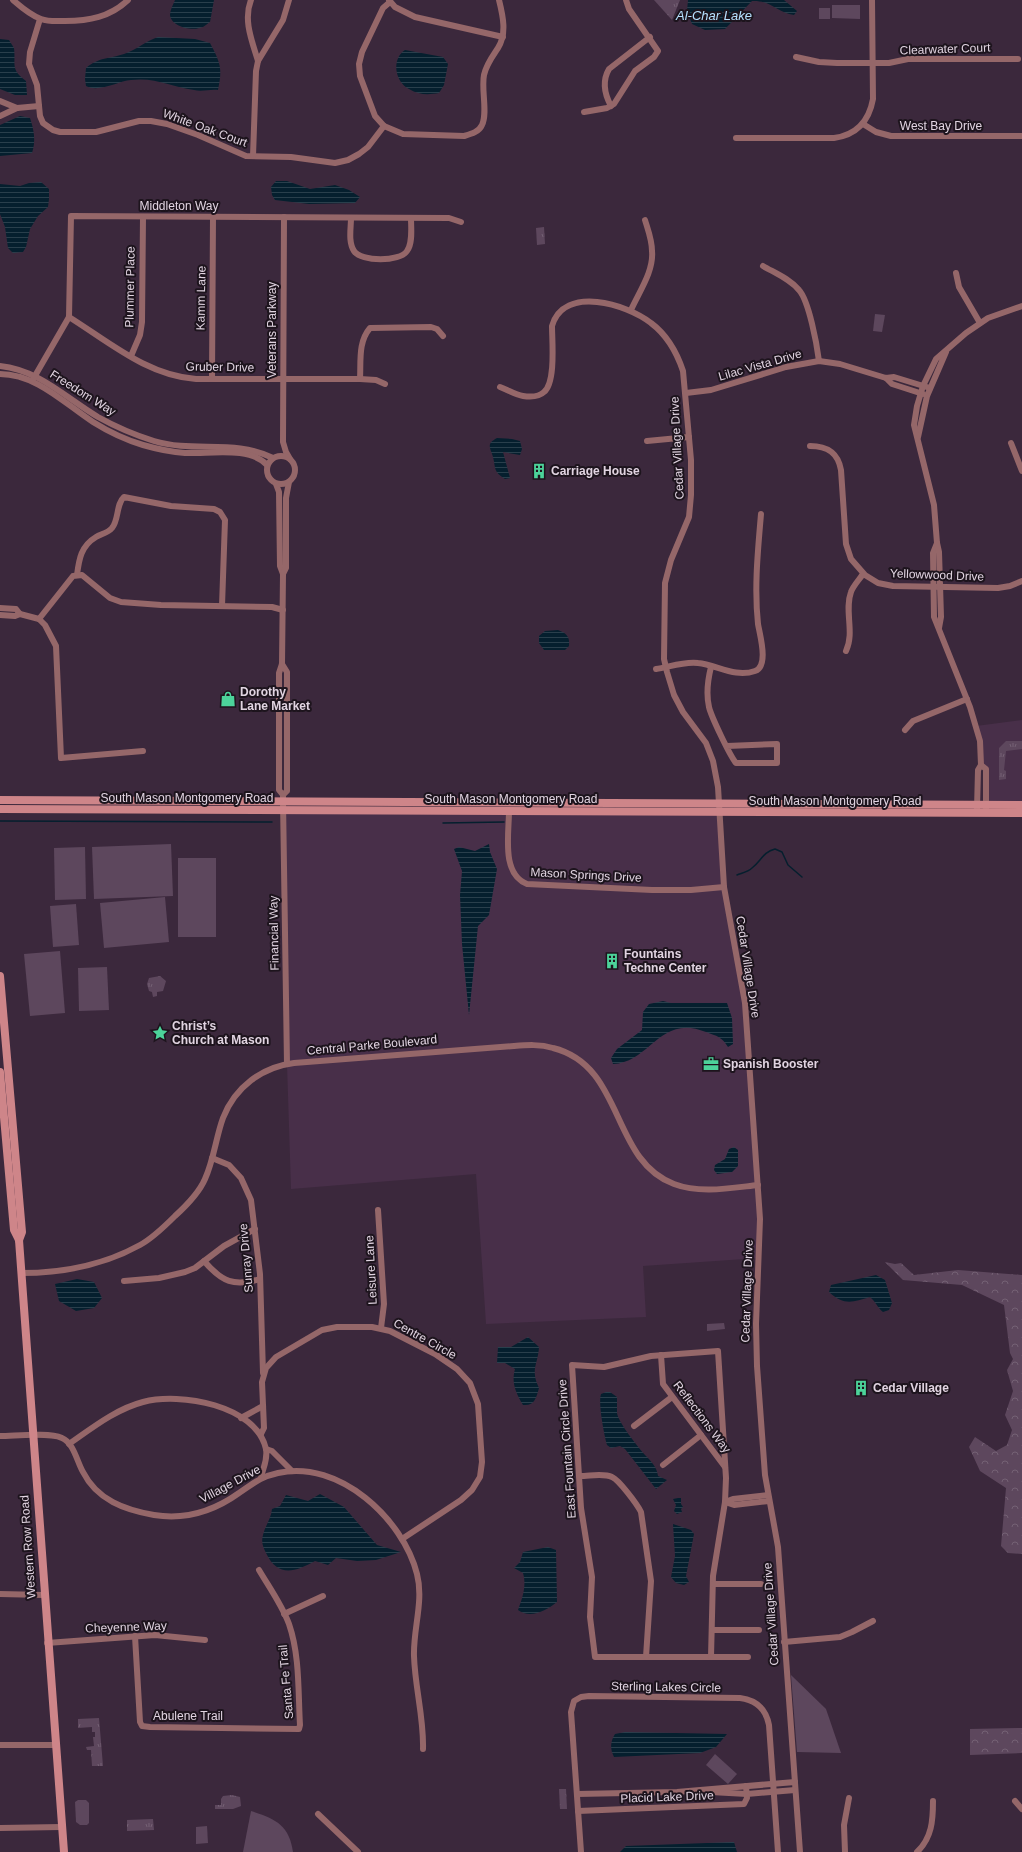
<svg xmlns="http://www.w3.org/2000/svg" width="1022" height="1852" viewBox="0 0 1022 1852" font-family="Helvetica,sans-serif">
<defs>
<pattern id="forest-crowns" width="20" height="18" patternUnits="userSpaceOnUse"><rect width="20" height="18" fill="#5d475d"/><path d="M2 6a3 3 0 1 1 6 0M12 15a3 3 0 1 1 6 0" fill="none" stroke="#746174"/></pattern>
<pattern id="park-tufts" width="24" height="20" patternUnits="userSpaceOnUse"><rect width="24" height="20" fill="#5d475d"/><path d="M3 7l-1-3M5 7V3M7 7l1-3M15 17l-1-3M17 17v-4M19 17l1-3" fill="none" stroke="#746174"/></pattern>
<pattern id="water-rules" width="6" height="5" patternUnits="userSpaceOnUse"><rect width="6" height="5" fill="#051f2e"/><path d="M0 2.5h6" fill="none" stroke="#293f4c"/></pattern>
</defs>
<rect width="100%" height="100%" fill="#3b283c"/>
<g fill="#482f49">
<polygon points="1022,720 1022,805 986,804 986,769 981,765 976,726"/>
<polygon points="283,810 719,812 722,869 742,980 758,1185 759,1258 643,1266 646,1317 486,1324 476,1174 291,1189 287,1064"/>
</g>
<g fill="#5d475d">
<polygon points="832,5 860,5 860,19 832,18"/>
<rect x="819" y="8" width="11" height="11"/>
<polygon points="875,314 885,315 882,332 873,331"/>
<polygon points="171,844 173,896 94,899 92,847"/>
<polygon points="85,847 86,899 55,900 54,848"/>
<rect x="178" y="858" width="38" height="79"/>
<polygon points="165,897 169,942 104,948 100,903"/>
<polygon points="76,904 79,945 53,947 50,906"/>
<polygon points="60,951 65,1013 30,1016 24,954"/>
<polygon points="107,967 109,1010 79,1011 78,968"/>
<polygon points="724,1323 725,1329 707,1331 707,1324"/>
<polygon points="791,1675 826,1709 841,1753 797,1752"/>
<polygon points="715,1754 737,1774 728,1784 706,1765"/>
<polygon points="78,1800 86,1800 89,1803 89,1823 87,1825 80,1825 76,1822 75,1802"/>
<path d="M251 1811C276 1819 289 1825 293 1852H243Z"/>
<polygon points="207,1826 208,1843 196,1844 196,1827"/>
</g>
<g fill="url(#forest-crowns)">
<polygon points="885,1262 895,1264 901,1263 914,1275 958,1270 1022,1275 1022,1554 1008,1553 1001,1546 1006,1488 980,1471 969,1447 975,1437 996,1451 1007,1445 1012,1430 1005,1415 1013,1391 1007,1370 1013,1359 1010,1353 1004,1305 962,1285 903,1280"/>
<polygon points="1022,1728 1022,1753 970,1755 970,1729"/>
</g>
<g fill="url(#park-tufts)">
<polygon points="654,0 680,0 672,20"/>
<polygon points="544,227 545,244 537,245 536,228"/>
<polygon points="1006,741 1022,741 1022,749 1006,751 1004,770 1006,771 1006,779 999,780 999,748"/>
<polygon points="160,976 166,981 163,991 157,992 157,996 153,997 152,992 149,991 147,984 149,978"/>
<polygon points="99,1718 103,1766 92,1766 91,1750 87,1750 86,1747 94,1746 93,1737 95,1737 95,1732 92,1732 92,1727 78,1728 78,1719"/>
<polygon points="559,1789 566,1789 567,1809 560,1809"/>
<polygon points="232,1795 240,1797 241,1806 233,1809 215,1809 215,1805 221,1805 221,1799 223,1796"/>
<polygon points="153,1819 154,1830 127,1831 127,1820"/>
</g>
<g fill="url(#water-rules)">
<path d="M175 0H214L210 22C207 24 203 28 199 28 190 31 171 26 170 15 170 10 173 5 175 0Z"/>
<path d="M688 0H784L797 11 794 15C777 13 771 0 752 1L725 29 705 30 692 24 687 11Z"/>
<path d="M158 37 195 39 210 43C220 62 223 68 218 90 210 89 202 92 194 90 171 87 156 77 131 80 118 81 99 93 86 86L85 79 86 68C99 57 109 59 124 54 136 50 146 41 158 37Z"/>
<path d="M0 39 9 40 14 48C16 65 10 69 26 81L27 95H15L0 89Z"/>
<path d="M405 50 443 57 448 64 444 85 439 93C428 95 419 95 409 89 395 82 391 59 405 50Z"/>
<path d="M20 116 30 118C34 130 36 141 32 153L0 156V125Z"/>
<polygon points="276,181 287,181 310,189 335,185 349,190 360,197 355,203 309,204 275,200 272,195 271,187"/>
<polygon points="41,182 49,189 49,199 48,207 38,216 30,229 26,247 23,252 13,253 8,248 5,227 0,214 0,184 20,186 29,183"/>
<path d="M497 438 512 439 520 441 522 449 520 455 503 452 510 478 505 479C493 471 496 469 493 457 490 447 486 444 497 438Z"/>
<path d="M558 630C566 633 570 636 569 646L565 650H544L539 643V636L545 631Z"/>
<polygon points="489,844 490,852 497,869 489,915 478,926 469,1015 462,944 460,895 462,871 454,849 459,847 475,851"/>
<path d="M663 1001 671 1003H727L732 1018 733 1044 728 1047C722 1037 717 1036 706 1032 660 1013 651 1062 613 1064L611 1058 617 1049 642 1030 643 1012 649 1004Z"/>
<polygon points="734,1147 738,1150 738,1166 732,1172 717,1174 714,1170 715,1165 725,1159 729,1149"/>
<path d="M876 1275 885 1280 892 1303 889 1310 883 1312C877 1307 876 1302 870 1297 853 1302 844 1306 829 1292L831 1285Z"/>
<polygon points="77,1279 94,1282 102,1298 94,1308 76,1311 59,1301 55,1284"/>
<path d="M528 1337 539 1347C538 1365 530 1369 539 1388 536 1398 535 1406 523 1405 516 1393 511 1383 515 1369L505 1363H497L498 1347H511Z"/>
<path d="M606 1392H610L617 1397C617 1402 617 1407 617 1413 618 1422 638 1447 645 1455 651 1461 657 1467 658 1476L667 1480 656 1489 625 1449 620 1446 611 1448 607 1445C604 1434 598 1403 601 1394Z"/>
<path d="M320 1494 344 1507 377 1545 401 1552 376 1560 357 1561 336 1558 328 1565 315 1561C295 1572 278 1578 266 1553 263 1547 261 1542 263 1535 265 1526 271 1519 272 1509L280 1506 286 1495 308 1501Z"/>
<polygon points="678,1498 681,1498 681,1504 683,1507 681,1509 682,1512 677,1514 674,1511 676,1505 673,1499"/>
<polygon points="673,1524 691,1530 694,1534 686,1576 689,1582 684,1585 676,1583 671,1577 675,1556"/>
<path d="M548 1547 556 1550 557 1602C546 1611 530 1619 518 1610 522 1599 527 1586 523 1573L514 1568 520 1562 523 1552Z"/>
<path d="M625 1732 727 1734 716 1747 700 1753 614 1757C610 1749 610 1742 615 1734Z"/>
<polygon points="734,1842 737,1852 620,1852 626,1846"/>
</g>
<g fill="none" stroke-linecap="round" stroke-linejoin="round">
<g stroke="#051f2e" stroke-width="1.5">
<polyline points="0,821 272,822"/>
<polyline points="443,823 504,822"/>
<path d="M737 875C742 873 748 872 752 868 761 861 763 852 775 849L782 852 788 865 802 877"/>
</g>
<g stroke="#956769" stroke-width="6">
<path d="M13 0C21 7 30 15 41 19 49 22 57 21 65 21 89 21 110 17 128 0"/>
<path d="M251 0C243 20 252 41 258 61"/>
<polyline points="389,0 395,7 415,17 503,37"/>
<path d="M390 2 383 8 362 52 359 64 360 76 375 116 384 126 403 134 464 136C471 134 479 132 482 125 488 113 481 89 484 75 486 65 492 57 498 48 507 34 503 16 499 0"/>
<polyline points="40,19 30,52 29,64 37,85 40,116 43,123 53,130 60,132 96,132 139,121 151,121 167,124 198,135 246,156 291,157 335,163 348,160 359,154 368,147 384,126"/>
<polyline points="796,57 819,62 837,63 889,63 908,59 1018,59"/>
<polyline points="0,101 17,108"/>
<path d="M611 106C605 95 602 81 609 69L650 37"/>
<polyline points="584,112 607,108 614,104 635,71 654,57 658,51 629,9 626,0"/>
<polyline points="0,116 17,108 39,106"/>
<polyline points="863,124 876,132 891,136 1021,136"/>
<path d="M736 138H834C856 135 869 121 873 99L872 0"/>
<polyline points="253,156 256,71 258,61 283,20 289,0"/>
<polyline points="284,217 283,442 286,452 290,459"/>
<path d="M351 218C351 228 348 242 354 251 361 262 400 262 407 251 413 243 411 228 411 218"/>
<path d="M763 266C775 273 790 279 799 290 809 301 817 345 819 361"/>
<polyline points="956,273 959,287 980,323"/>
<path d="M631 310C639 292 654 271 652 251 652 240 648 230 645 220"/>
<path d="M69 317C109 342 148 376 196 379H360L376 380 385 384"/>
<polyline points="131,356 140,335 142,322 143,217"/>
<path d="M0 366C39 370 66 398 98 417 116 427 135 435 154 441 194 453 235 439 273 458"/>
<path d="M0 374C36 374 64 403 93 422 109 432 126 440 143 445 157 449 171 452 185 453 210 454 250 446 267 465"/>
<polyline points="886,378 892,384 923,394"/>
<polyline points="212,379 213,217"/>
<path d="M360 379C361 361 358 342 370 328L431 327 437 329 443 336"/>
<polyline points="32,381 69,317 71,216 449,218 461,222"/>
<path d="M500 387C508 390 516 395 523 396 530 397 539 397 544 392 556 382 552 341 552 326 564 285 627 304 651 323 667 335 677 353 683 371L691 460V495L689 517 671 560 665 583 664 659 667 672 674 695 683 712 706 743 713 761 718 787 724 887 745 1003 760 1219 756 1324 757 1366 765 1475 778 1547 800 1852"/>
<polyline points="686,393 711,390 786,367 819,361 840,364 886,378 894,377 930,388"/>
<polyline points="918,437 927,396 946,352"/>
<polyline points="647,441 689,437"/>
<polyline points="1011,443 1022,471"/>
<path d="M810 446C828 446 838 453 841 470L846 544 851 559 865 575 878 583 893 586 998 588 1010 586 1022 581"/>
<circle cx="281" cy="470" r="14"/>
<polyline points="276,484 279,492 280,566 283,574"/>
<polyline points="937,543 933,553 934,617 970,707 980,741 981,765 978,770 977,809"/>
<path d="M77 575C79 559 81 546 96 537 101 534 108 533 112 528 119 520 116 504 124 497L171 506 214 509 220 512 225 520 222 606"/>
<polyline points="0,608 16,609 20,614 39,619 73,576 82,575 110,598 121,602 161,605 272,607 283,610"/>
<polyline points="0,615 15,616 20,614"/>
<polyline points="39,619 45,625 56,646 61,758 143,751"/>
<polyline points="939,628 941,617 939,552 937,543 934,505 914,425 917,406 923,386 936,359 966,333 988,318 1022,306"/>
<path d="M846 651C855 632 844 611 851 592 853 586 859 580 863 574"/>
<polyline points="282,664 287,672 287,791 283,795"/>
<path d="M711 667C708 679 706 694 709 707 711 716 730 756 736 763H777V744L727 746"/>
<path d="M656 669C669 667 685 661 698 663 717 665 735 678 755 671 769 666 760 636 758 624 754 587 758 550 761 514"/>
<polyline points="905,730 913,721 967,699"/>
<polyline points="981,765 986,769 986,808"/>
<path d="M509 811C509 834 501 874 527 884L652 890H691L724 887"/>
<polyline points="287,1064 283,801 283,795 279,790 279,673 282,664 283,574 286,568 286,498 289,482"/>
<polyline points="212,1158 229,1165 241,1178 251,1200 260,1274 263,1373"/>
<polyline points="378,1210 384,1304 381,1328"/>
<path d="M204 1261C222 1282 234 1287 260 1279"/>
<path d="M21 1273C62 1273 104 1265 140 1245 153 1238 165 1226 175 1216 186 1206 199 1193 205 1179 214 1159 216 1137 223 1118 235 1087 262 1067 294 1063L514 1046C527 1045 540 1044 553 1048 625 1066 610 1160 674 1184 700 1194 731 1188 758 1185"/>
<polyline points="124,1281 159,1278 185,1272 195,1268 224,1246 255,1229"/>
<polygon points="718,1351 726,1478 725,1502 713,1576 711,1657 595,1657 590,1617 592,1577 581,1508 572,1365 604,1367 651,1356"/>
<polyline points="661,1355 663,1384 725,1467"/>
<polyline points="241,1418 263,1406"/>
<polyline points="634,1426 672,1397"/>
<polyline points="261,1434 264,1428 262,1382 266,1368 276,1357 322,1330 337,1327 372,1327 390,1331 435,1354 457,1369 470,1383 478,1404 482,1462 480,1477 472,1490 461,1500 402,1539"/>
<path d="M0 1436C15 1436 49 1432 62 1438 74 1443 77 1462 83 1472 97 1500 125 1510 154 1515 185 1520 214 1511 239 1493 254 1483 260 1477 278 1473 339 1459 403 1519 417 1574 424 1601 413 1629 414 1656 415 1688 424 1718 423 1749"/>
<path d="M69 1444C92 1428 116 1409 143 1402 180 1392 256 1405 266 1449 268 1460 263 1467 261 1478"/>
<polyline points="266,1449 272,1451 292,1471"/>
<polyline points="663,1465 701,1435"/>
<path d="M580 1476C590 1476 604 1473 612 1477 619 1480 637 1504 641 1512L651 1581 646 1657"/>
<polyline points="725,1502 734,1505 769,1501"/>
<polyline points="725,1502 733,1499 768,1495"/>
<polyline points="713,1584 761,1584"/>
<polyline points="0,1594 44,1595"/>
<polyline points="284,1614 323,1596"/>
<polyline points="712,1630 759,1630"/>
<path d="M135 1636 140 1722 142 1726 150 1727 299 1729 300 1725C298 1692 300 1656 289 1624 282 1605 269 1587 259 1570"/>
<polyline points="784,1642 840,1637 852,1632 873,1621"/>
<polyline points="47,1643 155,1635 205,1640"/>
<polyline points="711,1657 748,1657"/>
<polyline points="0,1745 55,1745"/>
<polyline points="711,1792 747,1794 795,1790"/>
<polyline points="577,1794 677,1792 795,1782"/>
<polyline points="1015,1801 1022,1809"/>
<polyline points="578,1811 744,1804 747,1798 746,1786"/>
<polyline points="318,1814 358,1852"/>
<polyline points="0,1828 61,1827"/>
<path d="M581 1852 571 1712 574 1701 581 1697 589 1696 740 1698C756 1700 766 1709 769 1725L778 1852"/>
<polyline points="845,1852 844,1825 849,1798"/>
<path d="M917 1852C932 1838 933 1820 933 1801"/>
</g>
<g stroke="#ce8589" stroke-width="8">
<polyline points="0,800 1022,805"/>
<polyline points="0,809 1022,813"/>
<polyline points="0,976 22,1232 19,1240"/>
<polyline points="0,1072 14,1230 19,1240 64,1852"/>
</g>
</g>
<defs>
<symbol id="building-bare" viewBox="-9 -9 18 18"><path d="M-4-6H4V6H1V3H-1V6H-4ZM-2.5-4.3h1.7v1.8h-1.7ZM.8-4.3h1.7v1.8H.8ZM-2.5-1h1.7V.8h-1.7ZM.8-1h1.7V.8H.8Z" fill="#4cd39a" stroke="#1d141d" stroke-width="2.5" paint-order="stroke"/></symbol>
<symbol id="shop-bare" viewBox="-9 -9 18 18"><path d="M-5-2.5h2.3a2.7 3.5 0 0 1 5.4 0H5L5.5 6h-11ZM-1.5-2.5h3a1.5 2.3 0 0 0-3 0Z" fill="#4cd39a" stroke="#1d141d" stroke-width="2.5" paint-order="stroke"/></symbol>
<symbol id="sight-bare" viewBox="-9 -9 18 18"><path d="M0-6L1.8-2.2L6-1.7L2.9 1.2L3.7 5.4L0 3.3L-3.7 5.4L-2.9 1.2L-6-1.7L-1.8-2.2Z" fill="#4cd39a" stroke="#1d141d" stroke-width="2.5" paint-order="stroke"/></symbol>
<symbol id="office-bare" viewBox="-9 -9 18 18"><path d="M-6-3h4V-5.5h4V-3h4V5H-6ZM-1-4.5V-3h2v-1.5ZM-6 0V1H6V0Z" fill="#4cd39a" stroke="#1d141d" stroke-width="2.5" paint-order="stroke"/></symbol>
</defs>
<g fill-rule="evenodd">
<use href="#building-bare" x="528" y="460" width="22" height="22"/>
<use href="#shop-bare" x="217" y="688" width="22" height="22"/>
<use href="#building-bare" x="601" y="950" width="22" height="22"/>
<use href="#sight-bare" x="149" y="1022" width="22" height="22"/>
<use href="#office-bare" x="700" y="1053" width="22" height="22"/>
<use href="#building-bare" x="850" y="1377" width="22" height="22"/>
</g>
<g text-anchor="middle" stroke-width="4" stroke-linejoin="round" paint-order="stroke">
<g font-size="12" fill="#e1d4e1" stroke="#1d141d">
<text transform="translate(945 49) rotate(-2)" y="4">Clearwater Court</text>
<text x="941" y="130">West Bay Drive</text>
<text transform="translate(205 128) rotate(20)" y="4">White Oak Court</text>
<text x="179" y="210">Middleton Way</text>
<text transform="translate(130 287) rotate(-89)" y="4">Plummer Place</text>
<text transform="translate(201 298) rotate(-89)" y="4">Kamm Lane</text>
<text transform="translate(272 330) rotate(-90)" y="4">Veterans Parkway</text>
<text transform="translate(760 365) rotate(-16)" y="4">Lilac Vista Drive</text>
<text transform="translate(220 367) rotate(1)" y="4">Gruber Drive</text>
<text transform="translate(83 393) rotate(32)" y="4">Freedom Way</text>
<text transform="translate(677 448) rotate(-93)" y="4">Cedar Village Drive</text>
<text transform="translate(937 575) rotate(2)" y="4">Yellowwood Drive</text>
<text x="187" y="802">South Mason Montgomery Road</text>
<text x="511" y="803">South Mason Montgomery Road</text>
<text x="835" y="805">South Mason Montgomery Road</text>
<text transform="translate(586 875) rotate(3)" y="4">Mason Springs Drive</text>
<text transform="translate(274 933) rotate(-91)" y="4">Financial Way</text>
<text transform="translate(748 967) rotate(81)" y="4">Cedar Village Drive</text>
<text transform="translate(372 1045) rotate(-5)" y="4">Central Parke Boulevard</text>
<text transform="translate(246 1258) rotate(-95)" y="4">Sunray Drive</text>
<text transform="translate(371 1270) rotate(-93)" y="4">Leisure Lane</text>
<text transform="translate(747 1291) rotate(-88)" y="4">Cedar Village Drive</text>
<text transform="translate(425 1339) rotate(29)" y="4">Centre Circle</text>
<text transform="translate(702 1417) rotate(53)" y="4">Reflections Way</text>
<text transform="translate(567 1449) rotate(-94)" y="4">East Fountain Circle Drive</text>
<text transform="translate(230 1484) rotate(-28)" y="4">Village Drive</text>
<text transform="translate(28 1547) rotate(-94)" y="4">Western Row Road</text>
<text transform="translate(771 1614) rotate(-94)" y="4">Cedar Village Drive</text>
<text transform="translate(126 1627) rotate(-2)" y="4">Cheyenne Way</text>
<text transform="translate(286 1682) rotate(-95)" y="4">Santa Fe Trail</text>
<text transform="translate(666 1687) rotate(1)" y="4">Sterling Lakes Circle</text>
<text x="188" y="1720">Abulene Trail</text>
<text transform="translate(667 1797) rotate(-2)" y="4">Placid Lake Drive</text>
</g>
<g font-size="12" font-weight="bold" fill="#e1d4e1" stroke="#1d141d" text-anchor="start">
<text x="551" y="475">Carriage House</text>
<text x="240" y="696">Dorothy<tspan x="240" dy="14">Lane Market</tspan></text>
<text x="624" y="958">Fountains<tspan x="624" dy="14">Techne Center</tspan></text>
<text x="172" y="1030">Christ’s<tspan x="172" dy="14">Church at Mason</tspan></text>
<text x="723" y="1068">Spanish Booster</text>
<text x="873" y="1392">Cedar Village</text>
</g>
<g font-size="13" font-style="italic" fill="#b6e1ff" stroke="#1d141d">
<text x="714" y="20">Al-Char Lake</text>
</g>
</g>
</svg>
